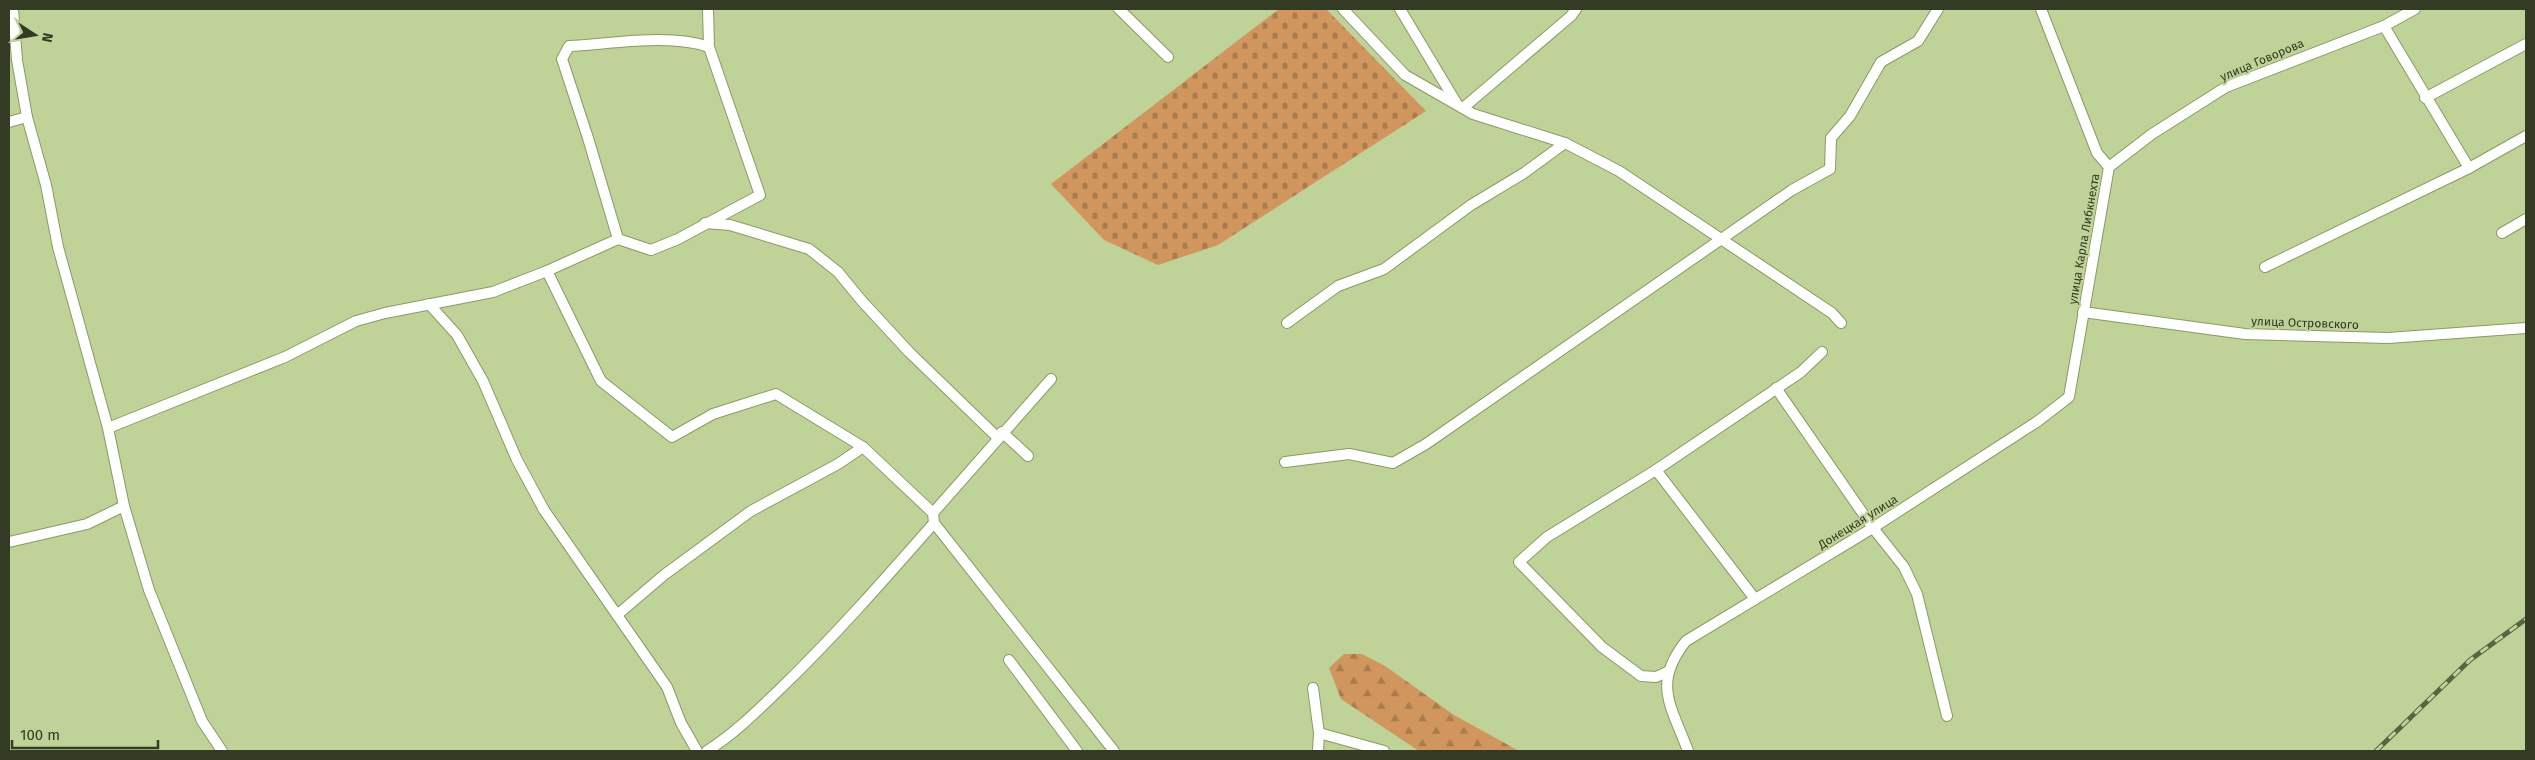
<svg xmlns="http://www.w3.org/2000/svg" width="2535" height="760" viewBox="0 0 2535 760" font-family="'Fira Sans',sans-serif">
<defs>
<pattern id="forest-firs" width="22" height="20" patternUnits="userSpaceOnUse" patternTransform="scale(1.25)"><rect width="22" height="20" fill="#d1965e"/><path d="M5 1l3.5 6h-7zM16 11l3.5 6h-7z" fill="#aa7c4d"/></pattern>
<pattern id="cemetery-stones" width="16" height="16" patternUnits="userSpaceOnUse" patternTransform="scale(1.25)"><rect width="16" height="16" fill="#d1965e"/><path d="M2 7V4a2 2 0 0 1 4 0v3zM10 15v-3a2 2 0 0 1 4 0v3z" fill="#aa7c4d"/></pattern>
</defs>
<rect width="100%" height="100%" fill="#bfd298"/>
<polygon fill="url(#forest-firs)" points="1344,654 1362,654 1385,666 1454,715 1519,751 1419,751 1341,699 1329,668"/>
<polygon fill="url(#cemetery-stones)" points="1279,9 1326,9 1426,111 1218,245 1158,265 1104,240 1051,184"/>
<g fill="none" stroke-linecap="round" stroke-linejoin="round">
<defs>
<g id="minor">
<polyline points="708,9 709,47"/>
<polyline points="1119,9 1168,57"/>
<polyline points="1343,9 1405,75 1473,114 1565,143 1619,171 1832,313 1841,323"/>
<polyline points="1400,9 1457,104"/>
<polyline points="2041,9 2097,153 2109,167"/>
<polyline points="2384,26 2415,9"/>
<polyline points="2425,98 2526,44"/>
<polyline points="1463,108 1571,16 1576,9"/>
<polyline points="9,122 27,117"/>
<polyline points="2109,167 2152,134 2226,87 2384,26 2469,168 2526,136"/>
<polyline points="705,223 730,225 809,249 838,272 861,300 909,352 997,437"/>
<polyline points="2502,233 2526,219"/>
<polyline points="2265,267 2469,168"/>
<polyline points="547,271 601,381 672,437 713,414 776,394 863,447 933,513 934,523 1114,751"/>
<polyline points="429,304 457,335 483,381 517,460 544,510 667,687 681,723 697,751"/>
<polyline points="2083,312 2245,334 2388,338 2526,328"/>
<polyline points="1287,323 1338,286 1384,269 1471,205 1524,173 1565,143"/>
<polyline points="1776,388 1873,528 1904,567 1917,594 1947,716"/>
<path d="M108 428 285 357 356 321 385 313 493 292 547 271 618 239 588 138 562 59 569 46C611 44 670 33 709 47L760 195 678 239 651 250 618 239"/>
<polyline points="1002,432 1028,456"/>
<polyline points="1285,462 1349,454 1393,463 1426,444 1792,190 1830,169 1831,138 1850,116 1881,62 1918,41 1938,9"/>
<polyline points="1656,470 1755,599"/>
<polyline points="124,506 149,590 202,721 222,751"/>
<polyline points="933,513 1051,379"/>
<polyline points="9,542 87,524 124,506 108,428 58,247 46,185 27,117 17,60 13,9"/>
<polyline points="617,615 664,575 751,511 838,464 863,447"/>
<polyline points="1009,660 1077,751"/>
<polyline points="1667,672 1656,677 1641,676 1602,647 1519,562 1547,537 1656,470 1801,372 1822,352"/>
<polyline points="1313,688 1319,733 1318,751"/>
<polyline points="1319,733 1384,751"/>
<path d="M707 751C734 734 756 712 779 690 834 637 884 580 934 523"/>
<path d="M1688 751C1671 705 1652 684 1686 641L1871 529 2038 421 2069 397 2109 167"/>
</g>
</defs>
<use href="#minor" stroke="#899b63" stroke-width="12"/>
<use href="#minor" stroke="#fff" stroke-width="10"/>
<defs>
<polyline id="rail" points="2376,751 2470,660 2526,619"/>
</defs>
<use href="#rail" stroke="#5a6443" stroke-width="5"/>
<use href="#rail" stroke="#bfd298" stroke-width="3" stroke-dasharray="9" stroke-linecap="butt"/>
</g>
<g text-anchor="middle" stroke-width="4.5" stroke-linejoin="round" paint-order="stroke">
<g font-size="12" fill="#343b24" stroke="#bfd298">
<text transform="translate(2262 60) rotate(-23)" y="4">улица Говорова</text>
<text transform="translate(2084 239) rotate(-80)" y="4">улица Карла Либкнехта</text>
<text transform="translate(2305 323) rotate(2)" y="4">улица Островского</text>
<text transform="translate(1858 522) rotate(-32)" y="4">Донецкая улица</text>
</g>
</g>
<rect width="2535" height="760" fill="none" stroke="#343b24" stroke-width="20"/>
<g transform="translate(35 35) rotate(102)" stroke="#bfd298" stroke-width="4" paint-order="stroke">
<path d="M0-4L9 19L0 12L-9 19Z" fill="#343b24"/>
<text y="-8" font-size="14" font-weight="bold" text-anchor="middle" fill="#343b24">N</text>
</g>
<path d="M12 740v8h146v-8" fill="none" stroke="#343b24" stroke-width="2.5"/>
<text x="20" y="740" font-size="15" fill="#343b24" stroke="#bfd298" stroke-width="4" paint-order="stroke">100 m</text>
</svg>
